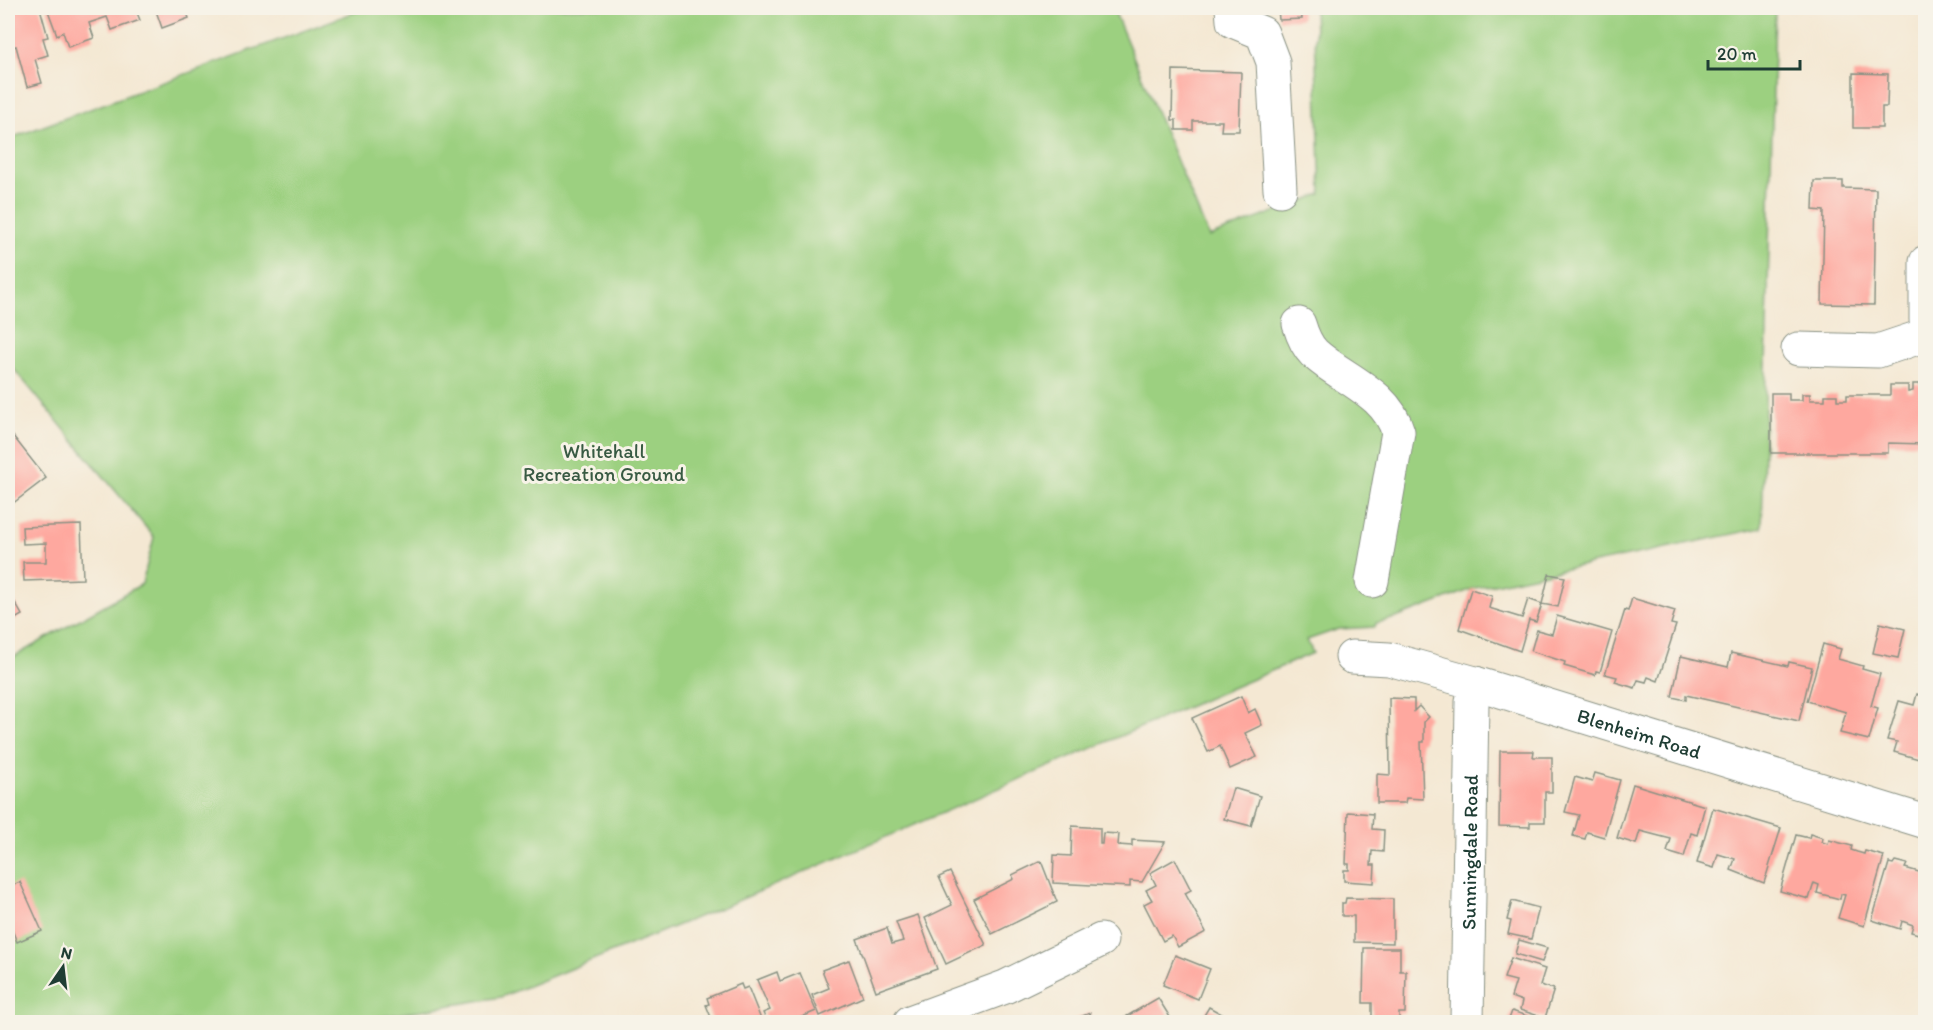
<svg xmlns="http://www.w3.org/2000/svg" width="1933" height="1030" viewBox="0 0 1933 1030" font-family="Itim,sans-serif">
<rect width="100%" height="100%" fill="#f7f3e8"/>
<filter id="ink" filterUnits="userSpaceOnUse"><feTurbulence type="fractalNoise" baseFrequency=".0167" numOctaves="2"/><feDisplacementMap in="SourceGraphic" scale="12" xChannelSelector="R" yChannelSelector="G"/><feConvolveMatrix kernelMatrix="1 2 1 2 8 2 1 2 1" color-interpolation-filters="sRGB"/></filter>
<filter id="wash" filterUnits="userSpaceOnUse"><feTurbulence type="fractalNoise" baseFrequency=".008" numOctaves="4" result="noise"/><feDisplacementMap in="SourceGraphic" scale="24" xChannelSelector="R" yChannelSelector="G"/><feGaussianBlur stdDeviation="1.35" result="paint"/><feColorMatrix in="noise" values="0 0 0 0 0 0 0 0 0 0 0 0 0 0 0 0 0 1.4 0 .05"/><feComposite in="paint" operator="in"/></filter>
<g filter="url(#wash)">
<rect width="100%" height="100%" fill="#f4e8d3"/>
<polygon fill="#9cd080" stroke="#5e865a" stroke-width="1.5" points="366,8 1113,8 1209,237 1321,194 1314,8 1775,8 1762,528 1475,588 1396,618 1376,623 1375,627 1339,629 1307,640 1313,653 735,902 501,997 350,1022 229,1022 228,1019 206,1022 8,1022 8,660 142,584 154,537 8,362 8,139"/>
<g id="blocks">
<g fill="#fea89f">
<polygon points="19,8 40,8 48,37 43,38 48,55 35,59 42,83 27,87 16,46 8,48 8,11"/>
<polygon points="47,8 135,8 140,20 112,30 107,17 89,23 94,38 68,47 63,32 57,35"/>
<polygon points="155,8 185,8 189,18 162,28"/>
<polygon points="1278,8 1301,8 1302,19 1279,20"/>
<polygon points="1173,70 1241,72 1239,131 1221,131 1222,121 1193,121 1193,130 1176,130 1176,120 1172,120"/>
<polygon points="1853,73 1888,74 1887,107 1882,107 1882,128 1853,128"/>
<polygon points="1814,181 1843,181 1843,188 1876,189 1874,305 1822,304 1824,211 1813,210"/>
<polygon points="1913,384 1926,384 1926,444 1888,443 1888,453 1771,453 1771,393 1789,393 1789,400 1802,400 1802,394 1810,394 1810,400 1825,400 1825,395 1837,395 1837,400 1847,400 1847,395 1890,395 1890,385 1908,385 1908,392 1913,391"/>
<polygon points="13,436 46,478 8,507 8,440"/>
<polygon points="81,525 83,579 24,581 23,562 46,562 46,543 23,544 22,527"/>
<polygon points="1549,574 1565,577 1558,607 1542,604 1536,622 1529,620 1520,651 1459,629 1471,589 1492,596 1489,608 1522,618 1528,599 1542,604"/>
<polygon points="8,590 22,615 8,623"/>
<polygon points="1632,598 1675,611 1671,624 1676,625 1658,681 1648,677 1646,682 1638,680 1635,688 1615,682 1617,677 1605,674 1625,610 1628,611"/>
<polygon points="1557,616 1612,632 1600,672 1596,671 1595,675 1564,666 1565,662 1531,651 1537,630 1552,634"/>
<polygon points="1880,623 1905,629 1898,658 1873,653"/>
<polygon points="1823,644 1841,649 1838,659 1863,666 1862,669 1880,674 1871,706 1878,708 1869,740 1840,733 1846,712 1807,701"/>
<polygon points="1731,653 1788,666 1789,662 1812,667 1799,721 1686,695 1686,700 1672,697 1681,656 1728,667"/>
<polygon points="1917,694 1926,697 1926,761 1894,752 1897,742 1887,740 1899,701 1914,705"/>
<polygon points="1241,696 1248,713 1255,709 1262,725 1245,733 1257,757 1230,769 1220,746 1208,752 1192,718"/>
<polygon points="1389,698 1414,699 1414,711 1419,706 1429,717 1424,722 1424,742 1421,742 1423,799 1406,798 1405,803 1377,803 1377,774 1390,775"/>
<polygon points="1500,751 1534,751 1533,757 1552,757 1552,792 1545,792 1545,822 1530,822 1530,827 1499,826"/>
<polygon points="1595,773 1620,780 1604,837 1587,832 1585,839 1573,836 1579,815 1565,812 1575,777 1592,782"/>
<polygon points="1633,784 1705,806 1697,835 1691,833 1684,857 1667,852 1671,839 1640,831 1636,844 1617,838"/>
<polygon points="1233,788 1260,796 1251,826 1224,819"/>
<polygon points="1713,808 1781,828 1764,883 1731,870 1735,859 1718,854 1714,868 1697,863"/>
<polygon points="1348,812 1373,814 1372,829 1384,830 1383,852 1372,851 1371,865 1375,865 1374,883 1344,881 1344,870 1349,870 1349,864 1346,864"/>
<polygon points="1072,826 1100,828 1100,844 1102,844 1103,833 1119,834 1118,845 1132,846 1132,840 1165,842 1142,882 1130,881 1130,887 1053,883 1054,855 1071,856"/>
<polygon points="1810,834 1823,838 1822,842 1828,844 1829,840 1852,846 1851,850 1857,852 1864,854 1865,851 1884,856 1864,926 1838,918 1845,895 1841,894 1840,899 1817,893 1819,885 1814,883 1809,899 1780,891 1796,835 1809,838"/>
<polygon points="1175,859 1191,890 1185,893 1206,932 1178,947 1172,936 1163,941 1144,904 1152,900 1146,890 1156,885 1150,873"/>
<polygon points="1041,861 1057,902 992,934 974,899 1014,879 1012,875"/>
<polygon points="1895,861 1907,864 1905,868 1926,874 1926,936 1911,932 1913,925 1902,921 1900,929 1872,920 1889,863 1893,864"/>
<polygon points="950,872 986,945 946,964 925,918 952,905 939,877"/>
<polygon points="20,882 42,931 17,942 8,920 8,887"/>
<polygon points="1346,898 1393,899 1393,943 1354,942 1354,916 1342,916 1342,903 1345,903"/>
<polygon points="1512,901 1539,908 1531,939 1508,934 1511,921 1507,920"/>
<polygon points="918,915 937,969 876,991 857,939 887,928 892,944 903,941 896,922"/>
<polygon points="1519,940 1547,948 1542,962 1515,954"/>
<polygon points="1364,948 1400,948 1400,971 1406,971 1405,1013 1399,1013 1399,1022 1372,1022 1372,1003 1363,1003"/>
<polygon points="1175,955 1210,969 1198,999 1163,985"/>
<polygon points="1511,958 1545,969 1540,985 1554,989 1545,1018 1520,1010 1522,1001 1511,997 1516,981 1504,978"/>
<polygon points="849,960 863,997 820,1016 812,995 829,988 822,970"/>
<polygon points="777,972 780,981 800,973 816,1011 797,1019 799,1022 767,1022 763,1013 770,1010 757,980"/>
<polygon points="741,984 743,989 748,987 762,1022 713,1022 706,1005 709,1004 707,998"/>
<polygon points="1158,998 1173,1022 1117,1022 1134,1012"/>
<polygon points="1209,1007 1229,1018 1226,1022 1200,1022"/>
<polygon points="1512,1011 1545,1022 1508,1022"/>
<polygon points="1090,1013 1094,1022 1071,1022 1070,1021"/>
</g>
</g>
</g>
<g filter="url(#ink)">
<use href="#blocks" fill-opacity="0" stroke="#8a9284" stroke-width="1.5"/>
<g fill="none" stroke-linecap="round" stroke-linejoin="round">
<defs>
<g id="minor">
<polyline points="1232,8 1233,21 1262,33 1273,62 1280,190"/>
<polyline points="1926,262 1926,320"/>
<path d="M1299 324C1302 334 1306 345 1314 353 1342 379 1387 392 1398 432L1372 581"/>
<polyline points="1798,349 1878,351 1926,335"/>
<path id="s1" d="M1352 657 1389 659 1475 683 1926 822"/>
<polyline points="910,1022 1005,987 1101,940"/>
<path id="s2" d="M1467 1022 1472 702 1475 683"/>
</g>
</defs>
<use href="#minor" stroke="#8a9284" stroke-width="35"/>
<use href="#minor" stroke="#fff" stroke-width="33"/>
</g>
</g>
<g text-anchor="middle" stroke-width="6" stroke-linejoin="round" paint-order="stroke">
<g font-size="20" fill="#385a43" stroke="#f7f3e8">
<text x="604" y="458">Whitehall<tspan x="604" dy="23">Recreation Ground</tspan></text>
</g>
<g font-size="20" fill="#1f3d34" stroke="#f7f3e8">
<text dy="7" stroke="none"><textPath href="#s1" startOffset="298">Blenheim Road</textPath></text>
<text dy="7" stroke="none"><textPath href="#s2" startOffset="170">Sunningdale Road</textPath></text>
</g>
</g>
<rect width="1933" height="1030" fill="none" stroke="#f7f3e8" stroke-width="30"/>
<g transform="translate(63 967) rotate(14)" stroke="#f7f3e8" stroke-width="4.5" paint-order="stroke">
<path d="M0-4.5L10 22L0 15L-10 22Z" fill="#1f3d34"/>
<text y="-9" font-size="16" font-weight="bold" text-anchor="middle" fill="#1f3d34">N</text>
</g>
<path d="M1708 60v9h92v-9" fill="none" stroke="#1f3d34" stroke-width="3"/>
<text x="1717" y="60" font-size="18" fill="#1f3d34" stroke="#f7f3e8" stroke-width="4.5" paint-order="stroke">20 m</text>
</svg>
